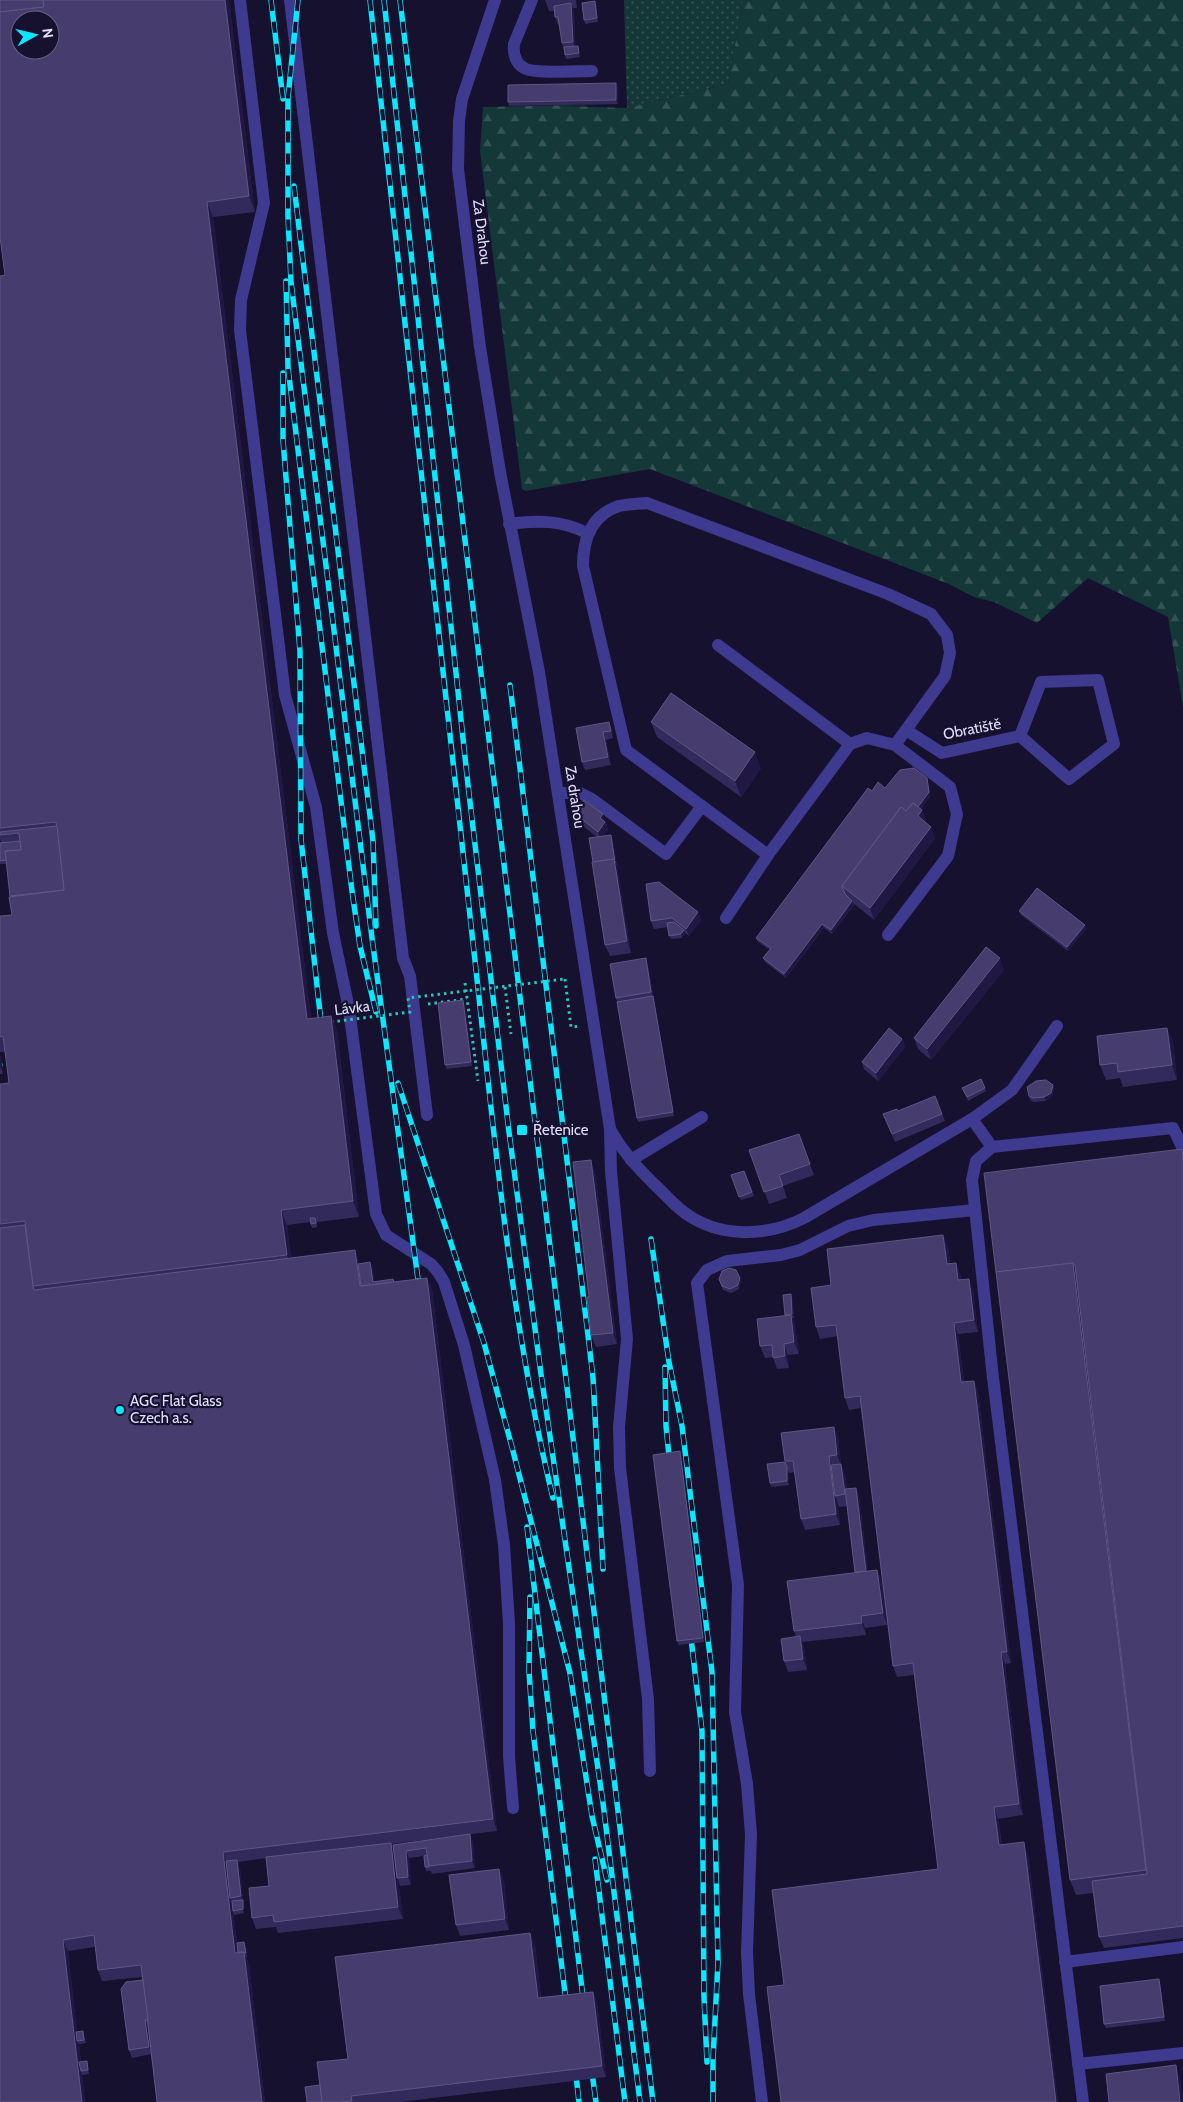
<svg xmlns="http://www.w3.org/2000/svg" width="1183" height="2102" viewBox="0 0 1183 2102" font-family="Cabin,sans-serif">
<defs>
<pattern id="grass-dots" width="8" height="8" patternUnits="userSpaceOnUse" patternTransform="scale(1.25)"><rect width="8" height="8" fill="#143837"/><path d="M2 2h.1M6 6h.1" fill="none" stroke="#365455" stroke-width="1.8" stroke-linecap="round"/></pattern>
<pattern id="forest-firs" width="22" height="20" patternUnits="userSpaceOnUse" patternTransform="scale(1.25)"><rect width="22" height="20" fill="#143837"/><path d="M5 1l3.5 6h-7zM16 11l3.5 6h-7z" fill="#365455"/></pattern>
</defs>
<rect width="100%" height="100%" fill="#16112e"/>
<polygon fill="url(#grass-dots)" points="624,0 743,0 728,84 627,108"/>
<polygon fill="url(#forest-firs)" points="743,0 1183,0 1183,707 1168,617 1088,578 1037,623 994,602 974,597 949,584 650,469 526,491 522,489 480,151 483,107 618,104 563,106 627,108 728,84"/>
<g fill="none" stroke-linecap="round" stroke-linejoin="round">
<g stroke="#2cc5ba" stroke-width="3" stroke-dasharray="2.5 4" stroke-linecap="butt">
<polyline points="565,979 571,1027 581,1026"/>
<polyline points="465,983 478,1081"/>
<polyline points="505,987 511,1034"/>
<polyline points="428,1004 467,999"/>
</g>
<g stroke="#3d3a8f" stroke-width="12">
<polyline points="240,0 264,203 241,300 240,330 285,695 316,807 333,933 349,1009 376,1214 386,1235 431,1264 438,1272 444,1282 464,1345 495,1480 504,1545 509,1624 509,1756 513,1808"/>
<polyline points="290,0 403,958 410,976 427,1115"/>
<polyline points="495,0 462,99 459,121 458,169 480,347 500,472 539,672 610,1129 611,1171 627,1339 619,1427 620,1468 648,1699 650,1771"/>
<path d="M532 0 514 44C513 53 515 63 524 68 533 74 579 71 592 71"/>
<path d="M509 524C538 520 561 520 587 533"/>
<polyline points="718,645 850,744"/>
<polyline points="906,730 942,753 1020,736 1069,779 1114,744 1098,680 1041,682 1020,736"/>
<polyline points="558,793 580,793 592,799 666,854 702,806"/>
<path d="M768 855 626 750 583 566C583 540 591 515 619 506 628 504 638 504 647 503L888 594 931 614 947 635 950 653 945 676 895 745"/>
<polyline points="726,918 768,855 850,744 867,738 895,745 950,787 957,814 948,856 888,935"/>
<polyline points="972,1119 992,1147"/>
<path d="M611 1131C623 1152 637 1167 654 1184 666 1195 677 1209 691 1217 725 1238 769 1236 804 1218L972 1119 1012 1090 1057 1026"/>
<polyline points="631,1160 702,1117"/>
<polyline points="1065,1962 1183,1947"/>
<polyline points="1078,2064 1183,2053"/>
<polyline points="762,2102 749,1994 747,1952 751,1834 747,1784 735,1712 738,1585 697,1283 707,1270 727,1261 781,1255 800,1250 848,1226 873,1220 975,1210"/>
<polyline points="1083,2102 993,1378 972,1180 976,1161 992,1147 1173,1128 1183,1149"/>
</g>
<defs>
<g id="rail">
<polyline points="271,0 283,99"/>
<polyline points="298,0 288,97 288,216 291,282 372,938 420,1294"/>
<path d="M370 0C405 314 437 629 473 943 494 1128 509 1316 553 1498"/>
<polyline points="384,0 468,785 509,1132 541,1374 603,1803 640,2102"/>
<polyline points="400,0 653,2102"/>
<polyline points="294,186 373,841 376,926"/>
<polyline points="286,281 288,368 352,891 360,946 376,1012"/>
<polyline points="283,373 283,440 300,651 301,839 322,1031"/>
<polyline points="510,685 593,1377 603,1569"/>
<polyline points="398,1083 484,1343 513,1451 570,1673 592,1816 607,1880"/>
<polyline points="651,1239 669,1362 682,1426 712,1672 718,1962 713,2059 713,2102"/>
<polyline points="665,1367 666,1426 670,1466"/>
<polyline points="527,1527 584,2006"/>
<polyline points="530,1597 529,1671 533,1731 567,2009"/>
<polyline points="690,1630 702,1731 704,1997 707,2062"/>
<polyline points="595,1859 625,2102"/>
<polyline points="591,2065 596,2102"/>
<polyline points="575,2066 579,2102"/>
</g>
</defs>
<use href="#rail" stroke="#0ae8ff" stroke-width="5.5"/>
<use href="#rail" stroke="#16112e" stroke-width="4" stroke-dasharray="11" stroke-linecap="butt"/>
<g stroke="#2cc5ba" stroke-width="3" stroke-dasharray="2.5 4" stroke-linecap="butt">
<polyline points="331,1022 410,1012 408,998 565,979"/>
<polyline points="0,1065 10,1064"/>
</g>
</g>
<g fill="#332a5c">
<polygon points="229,0 255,212 213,217 311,1019 331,1016 337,1031 359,1217 317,1222 317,1227 312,1228 310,1222 287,1225 291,1258 355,1250 359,1264 370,1262 373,1270 374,1282 395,1282 432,1289 497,1831 391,1844 394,1852 470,1834 473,1842 475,1868 432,1874 431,1871 426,1871 425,1867 424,1856 409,1858 411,1885 400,1886 398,1880 403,1919 278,1933 276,1927 256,1929 252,1918 269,1886 266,1858 238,1862 240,1868 244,1913 234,1915 233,1913 237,1943 244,1942 245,1946 247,1957 246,1957 249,1964 265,2102 157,2102 151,2054 132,2058 129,2050 143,1980 142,1977 102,1981 98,1970 95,1947 68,1951 77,2032 83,2031 86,2043 79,2044 81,2062 87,2061 89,2074 82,2075 85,2102 0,2102 0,1084 9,1083 5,1052 0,1052 0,916 12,915 7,864 0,864 0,843 1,843 0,839 0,276 5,275"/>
<polygon points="545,0 576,0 577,8 573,8 574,11 575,46 578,46 580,57 566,59 562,43 560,25 558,25 555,17 554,11 549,11"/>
<polygon points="596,5 598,22 585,24 584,20"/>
<polygon points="618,87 618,104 509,106 508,102"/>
<polygon points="651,722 761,768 741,797 657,737"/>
<polygon points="576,728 612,730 613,738 606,740 611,765 585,770 582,762"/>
<polygon points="927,778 928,782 930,796 921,809 922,810 926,821 925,822 935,838 874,920 853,903 854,905 832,934 824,928 786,978 765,962 763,958 770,950 758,942 756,938 872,791"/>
<polygon points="574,813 606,822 608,830 603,836 611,835 613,842 631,953 610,956 605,945 593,862 597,837 576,821"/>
<polygon points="1019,911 1086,929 1068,951 1021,915"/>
<polygon points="698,912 701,920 689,936 685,933 682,938 671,939 668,927 654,929 651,921"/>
<polygon points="648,966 674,1116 638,1122 637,1118 617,1002 616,998"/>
<polygon points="1004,970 931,1060 918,1049 914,1038"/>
<polygon points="465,1004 472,1066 447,1069 445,1065"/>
<polygon points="1167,1028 1173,1043 1177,1080 1123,1087 1120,1078 1106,1080 1100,1065"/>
<polygon points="902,1039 905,1047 878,1081 864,1069 862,1062"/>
<polygon points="0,1055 1,1058 3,1074 0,1074"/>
<polygon points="981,1079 986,1091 968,1101 962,1088"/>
<polygon points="1053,1085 1054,1089 1052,1096 1046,1101 1034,1102 1030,1100 1029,1096"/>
<polygon points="935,1096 945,1121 895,1142 883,1114 898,1111"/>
<polygon points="799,1134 814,1175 783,1186 787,1198 769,1204 749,1150"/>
<polygon points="1182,1149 1183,1151 1183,1938 1104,1948 1099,1937 1094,1893 1076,1895 1070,1880"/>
<polygon points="744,1171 754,1196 741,1200 731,1175"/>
<polygon points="595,1172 617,1344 596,1347 591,1335 589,1297"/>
<polygon points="948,1246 950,1264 956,1263 960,1274 961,1280 973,1290 978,1332 958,1334 964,1382 974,1381 978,1392 1011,1663 1005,1664 1023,1815 998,1819 1002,1845 1028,1854 1058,2102 781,2102 784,1985 938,1869 914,1675 897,1677 893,1666 861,1408 849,1410 845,1398 838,1336 820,1339 816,1327 831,1285"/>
<polygon points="719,1279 741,1282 739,1289 731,1293 723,1290"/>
<polygon points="791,1294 792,1298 794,1318 792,1318 795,1326 799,1354 788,1355 789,1368 777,1369 773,1357 765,1358 760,1346 785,1316"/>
<polygon points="834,1427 838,1438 841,1464 845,1475 847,1489 856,1488 859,1496 868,1571 877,1570 882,1581 887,1625 865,1628 866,1635 802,1642 804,1648 807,1670 788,1672 784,1661 796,1637 794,1631 855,1572 847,1506 839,1507 837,1500 840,1525 805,1530 801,1519 795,1472 789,1473 788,1471 789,1485 771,1487 770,1483 785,1462"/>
<polygon points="681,1455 704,1642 679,1645 677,1641"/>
<polygon points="499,1869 504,1881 509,1930 460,1936 456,1925"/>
<polygon points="530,1933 535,1945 541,1997 593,1992 597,2003 606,2077 400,2102 307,2102 320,2085 348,2059"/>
<polygon points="1160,1983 1165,2021 1106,2028 1104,2024"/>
</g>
<g fill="#201842">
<polygon points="225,0 229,0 255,212 249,196"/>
<polygon points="595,1 596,5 598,22 597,18"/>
<polygon points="571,3 574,11 576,50 573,42"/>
<polygon points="616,83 618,87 618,104 616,100"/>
<polygon points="207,202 213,217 313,1034 307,1019"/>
<polygon points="609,722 612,730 613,738 611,731"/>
<polygon points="603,732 606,740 611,765 608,757"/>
<polygon points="755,752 761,768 741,797 735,781"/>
<polygon points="927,778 928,782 930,796 911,822"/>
<polygon points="922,810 926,821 922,828 918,816"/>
<polygon points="603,814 608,830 601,840 598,832 600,818"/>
<polygon points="931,827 935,838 874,920 870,908"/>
<polygon points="611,835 613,842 631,953 627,941"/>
<polygon points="852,901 854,905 832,934 831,930"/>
<polygon points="698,912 701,920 689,936 686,929"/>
<polygon points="822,924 824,928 786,978 784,974"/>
<polygon points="1085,925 1086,929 1068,951 1067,947"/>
<polygon points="684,930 685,933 682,938 681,934"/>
<polygon points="646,958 648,966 674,1116 673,1112"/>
<polygon points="1000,958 1004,970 931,1060 927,1049"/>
<polygon points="463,1000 465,1004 472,1066 471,1062"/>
<polygon points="331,1016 337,1031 359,1217 353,1201"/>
<polygon points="1167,1028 1173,1043 1177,1080 1172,1065"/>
<polygon points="902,1039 905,1047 878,1081 876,1073"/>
<polygon points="0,1055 1,1058 3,1074 0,1066"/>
<polygon points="1053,1085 1054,1089 1052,1096 1046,1101 1044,1097"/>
<polygon points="591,1160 595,1172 617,1344 613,1333"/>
<polygon points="281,1210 287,1225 292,1270 287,1255"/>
<polygon points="943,1235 948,1246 951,1275 947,1264"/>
<polygon points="355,1250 359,1262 363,1289 360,1286"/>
<polygon points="370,1262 373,1270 375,1290 373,1282"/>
<polygon points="956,1263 960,1274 962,1292 958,1280"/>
<polygon points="1073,1263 1079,1278 1151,1886 1146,1870"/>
<polygon points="427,1278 432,1289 497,1831 493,1819"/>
<polygon points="740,1278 741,1282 739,1289 738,1285"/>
<polygon points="969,1279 973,1290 978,1332 974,1320"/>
<polygon points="791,1294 792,1298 794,1318 792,1314"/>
<polygon points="791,1315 795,1326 799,1354 794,1342"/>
<polygon points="954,1323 958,1334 965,1393 961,1382"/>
<polygon points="784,1344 788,1355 789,1368 785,1356"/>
<polygon points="974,1381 978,1392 1011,1663 1007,1652"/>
<polygon points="834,1427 838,1438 841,1464 845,1475 849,1506 845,1494 841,1466 837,1455"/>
<polygon points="680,1451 681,1455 704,1642 703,1638"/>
<polygon points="829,1456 833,1468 835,1496 837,1500 840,1525 836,1514"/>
<polygon points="787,1467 788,1471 789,1485 787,1481"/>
<polygon points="856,1488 859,1496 870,1583 867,1575"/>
<polygon points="877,1570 882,1581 887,1625 883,1613"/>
<polygon points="861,1616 865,1628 866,1635 862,1623"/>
<polygon points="800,1636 804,1648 807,1670 803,1659"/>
<polygon points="1001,1652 1005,1664 1023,1815 1019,1804"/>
<polygon points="994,1807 998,1819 1003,1857 999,1845"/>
<polygon points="470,1834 473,1842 475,1868 472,1861"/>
<polygon points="1024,1842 1028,1854 1058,2102 1056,2102"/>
<polygon points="391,1843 395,1854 403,1919 398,1907"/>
<polygon points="406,1851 409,1858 411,1885 408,1877"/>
<polygon points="223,1852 227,1863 230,1898 232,1902 240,1964 235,1953"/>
<polygon points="237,1860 240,1868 244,1904 241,1896"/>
<polygon points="499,1869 504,1881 509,1930 505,1919"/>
<polygon points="243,1900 244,1904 244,1913 243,1909"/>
<polygon points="530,1933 535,1945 542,2009 538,1998"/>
<polygon points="63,1940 68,1951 78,2040 77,2041 79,2044 82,2071 81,2071 82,2075 85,2102 82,2102"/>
<polygon points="244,1952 249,1964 265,2102 262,2102"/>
<polygon points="1159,1979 1160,1983 1165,2021 1164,2017"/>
<polygon points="593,1992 597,2003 606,2077 602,2066"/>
<polygon points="145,2020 148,2028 151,2054 149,2047"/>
<polygon points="1176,2065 1181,2081 1183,2102 1180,2102"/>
</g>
<g fill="#463d6e" stroke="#5e5684" fill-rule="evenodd">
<polygon points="0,0 43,0 44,7 0,12"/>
<path d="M43 0H225L249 196 207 202 307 1019 331 1016 353 1201 281 1210 287 1255 33 1286 25 1221 0 1224V1084L9 1083 3 1036 0 1037V916L12 915 9 897 64 890 56 822 0 828V276L5 275 0 237V12L44 7ZM20 20H50V50H20Z"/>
<polygon points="595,1 597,18 584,20 582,3"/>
<polygon points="571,3 573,42 562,43 558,17 555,17 554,6"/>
<polygon points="578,46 579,53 565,55 564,47"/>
<polygon points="616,83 616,100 508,102 508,85"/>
<polygon points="671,693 755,752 735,781 651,722"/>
<polygon points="609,722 611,731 603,732 608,757 582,762 576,728"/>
<polygon points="914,768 927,778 929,792 918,807 913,803 906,811 901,807 842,886 845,894 852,901 831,930 822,924 784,974 763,958 771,948 756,938 868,788 872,791 878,782 885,788 900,770"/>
<polygon points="584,800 603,814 600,818 605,822 598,832 574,813"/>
<polygon points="913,803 922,810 918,816 931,827 870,908 842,886 901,807 906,811"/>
<polygon points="57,826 64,890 10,896 5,851 21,850 19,833 0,835 0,832"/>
<polygon points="611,835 615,863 614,859 593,862 589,838"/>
<polygon points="20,841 21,850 5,851 6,860 0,861 0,843"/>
<polygon points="614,859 627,941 605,945 592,862"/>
<polygon points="659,882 698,912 686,929 672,918 651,921 646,884"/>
<polygon points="1037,888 1085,925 1067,947 1019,911"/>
<polygon points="674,922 684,930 681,934 669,936 667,923"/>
<polygon points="986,947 1000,958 927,1049 914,1038"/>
<polygon points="646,958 651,992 616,998 610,964"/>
<polygon points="653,996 673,1112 637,1118 617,1002"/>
<polygon points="463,1000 471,1062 445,1065 438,1003"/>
<polygon points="889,1028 902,1039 876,1073 862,1062"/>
<polygon points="1167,1028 1172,1065 1118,1072 1117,1063 1100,1065 1097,1036"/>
<polygon points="981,1079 985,1088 967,1097 962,1088"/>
<polygon points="1046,1080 1053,1085 1051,1093 1044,1097 1033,1098 1029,1096 1027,1087 1036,1081"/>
<polygon points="935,1096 942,1114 892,1134 883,1114 897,1109 898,1111"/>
<polygon points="799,1134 810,1164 779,1175 783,1186 764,1192 749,1150"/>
<polygon points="1182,1149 1183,1155 1183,1926 1099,1937 1092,1881 1147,1874 1075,1266 1073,1263 996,1272 984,1173"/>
<polygon points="591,1160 613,1333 591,1335 587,1297 589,1297 573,1162"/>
<polygon points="744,1171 752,1192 739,1197 731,1175"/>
<polygon points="310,1218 315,1218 316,1223 311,1224"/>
<polygon points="25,1225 33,1286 34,1290 355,1250 360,1286 427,1278 493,1819 223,1852 235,1953 244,1952 262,2102 157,2102 141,1965 98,1970 94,1935 63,1940 82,2102 0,2102 0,1228"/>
<polygon points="943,1235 947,1264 956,1263 958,1280 969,1279 974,1320 954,1323 961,1382 974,1381 1007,1652 1001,1652 1019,1804 994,1807 999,1845 1024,1842 1056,2102 781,2102 767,1987 784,1985 772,1890 938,1869 913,1663 893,1666 860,1396 845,1398 836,1325 816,1327 811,1288 831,1285 827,1249"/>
<polygon points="370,1262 373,1282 393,1279 394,1282 361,1286 358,1264"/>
<polygon points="1073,1263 1146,1870 1070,1880 996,1272"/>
<polygon points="729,1268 736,1270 740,1278 738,1285 730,1289 722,1286 719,1279 722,1271"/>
<polygon points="791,1294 792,1314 785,1315 783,1295"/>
<polygon points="791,1315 794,1342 784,1344 785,1356 773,1358 772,1345 760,1346 757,1319"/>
<polygon points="834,1427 837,1455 829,1456 836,1514 801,1519 793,1461 785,1461 781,1433"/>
<polygon points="680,1451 703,1638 677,1641 653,1455"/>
<polygon points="785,1462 787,1467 787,1481 770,1483 767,1464"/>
<polygon points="841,1464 845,1494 835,1496 831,1465"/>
<polygon points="856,1488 866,1571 855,1572 845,1489"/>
<polygon points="877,1570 883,1613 861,1616 862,1623 794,1631 787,1581"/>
<polygon points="800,1636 803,1659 784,1661 781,1639"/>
<polygon points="470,1834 472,1861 429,1866 426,1848 406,1851 408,1877 397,1878 393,1845"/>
<polygon points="391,1843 398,1907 274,1922 273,1915 252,1918 249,1888 269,1886 266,1857"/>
<polygon points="427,1855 429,1867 425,1867 424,1856"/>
<polygon points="237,1860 241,1896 230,1898 226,1861"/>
<polygon points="499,1869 505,1919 456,1925 449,1875"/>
<polygon points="243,1900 243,1909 233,1911 232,1901"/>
<polygon points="530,1933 538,1998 593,1992 602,2066 351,2096 352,2101 341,2102 322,2102 317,2062 348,2059 335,1957"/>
<polygon points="244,1942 246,1953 244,1953 244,1952 238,1952 237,1943"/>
<polygon points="1159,1979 1164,2017 1104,2024 1100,1986"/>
<polygon points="143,1980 148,2020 145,2020 149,2047 129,2050 121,1989 126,1982"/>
<polygon points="83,2031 84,2040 77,2041 76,2032"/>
<polygon points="87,2061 88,2070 81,2071 79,2062"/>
<polygon points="1176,2065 1180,2102 1109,2102 1106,2074"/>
<polygon points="320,2085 322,2102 307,2102 305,2087"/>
</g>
<g fill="#0ae8ff" stroke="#16112e" stroke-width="2">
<rect x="516" y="1124" width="12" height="12" rx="2.5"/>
<circle cx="120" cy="1410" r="5"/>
</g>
<g text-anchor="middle" stroke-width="4.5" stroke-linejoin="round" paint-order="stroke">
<g font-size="15" fill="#e1deff" stroke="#16112e">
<text transform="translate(482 232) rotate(83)" y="5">Za Drahou</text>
<text transform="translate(972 729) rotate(-11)" y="5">Obratiště</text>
<text transform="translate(575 797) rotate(81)" y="5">Za drahou</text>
<text transform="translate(352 1008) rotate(-7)" y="5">Lávka</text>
</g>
<g font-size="15" fill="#e1deff" stroke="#16112e" text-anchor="start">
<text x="533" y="1135">Řetenice</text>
<text x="130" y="1406">AGC Flat Glass<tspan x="130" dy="17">Czech a.s.</tspan></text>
</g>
</g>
<g transform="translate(35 35) rotate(82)"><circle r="24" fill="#16112e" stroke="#676382"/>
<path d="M0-4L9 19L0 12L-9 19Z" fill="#0ae8ff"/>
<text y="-8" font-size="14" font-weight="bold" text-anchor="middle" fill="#e1deff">N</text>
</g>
</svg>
